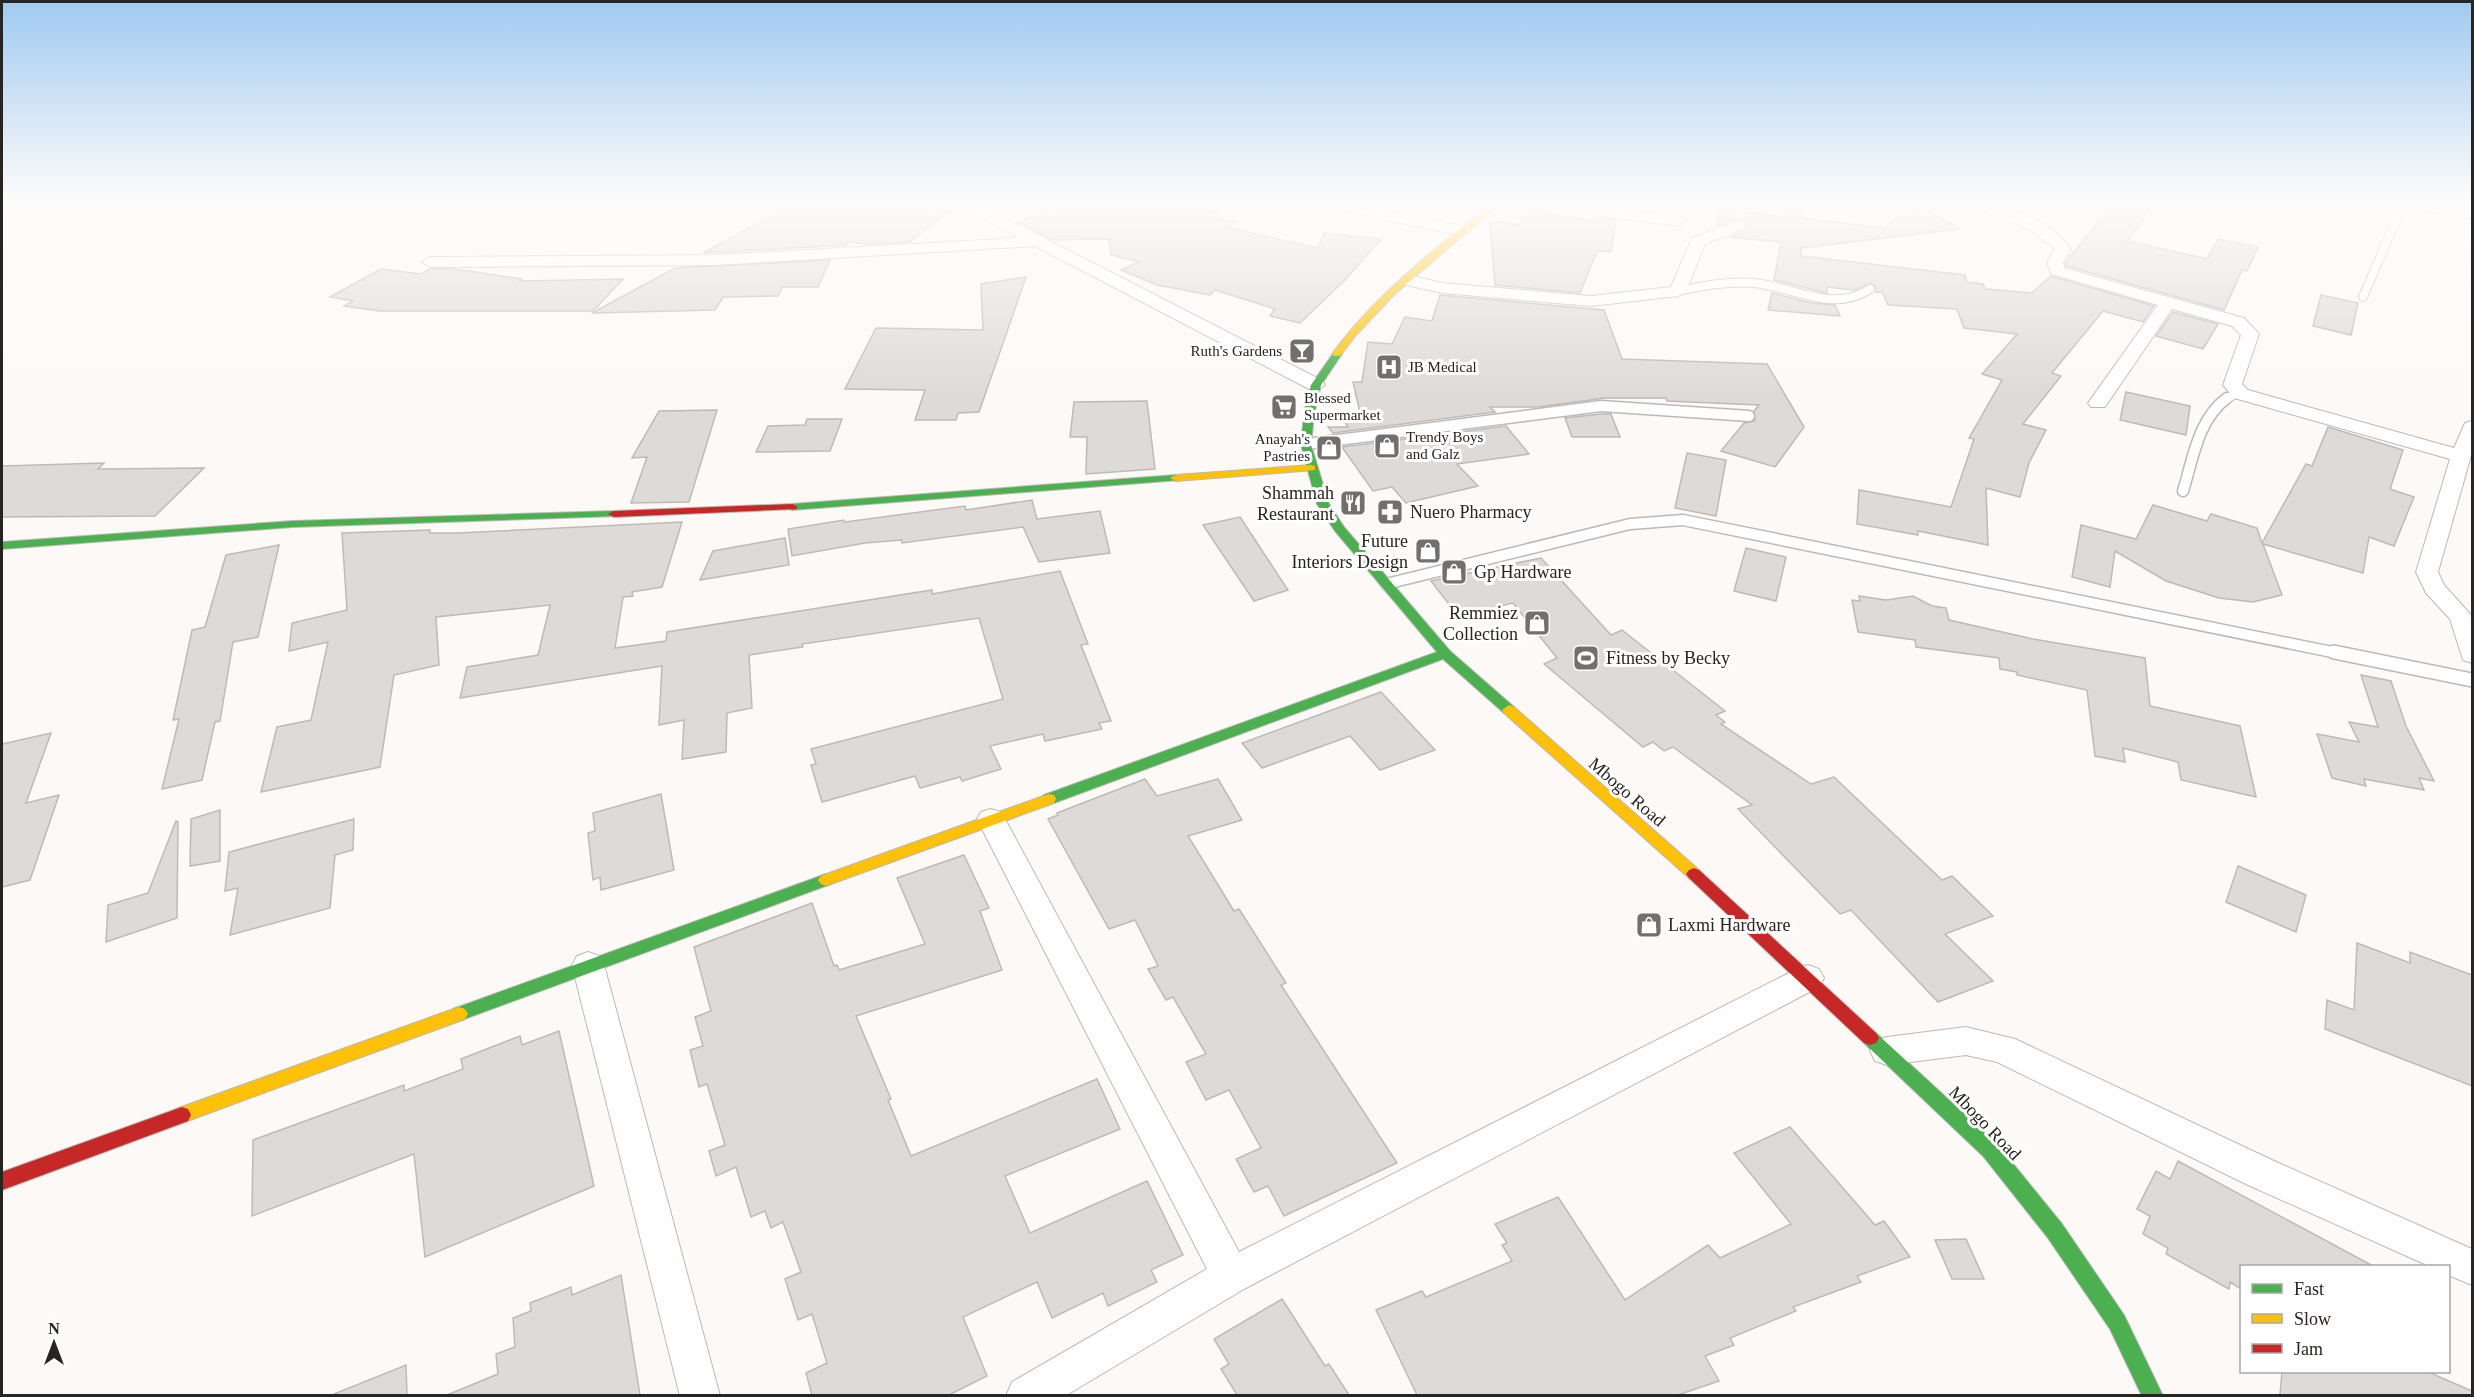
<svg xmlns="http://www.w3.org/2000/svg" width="2474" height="1397" viewBox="0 0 2474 1397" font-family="Georgia,serif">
<rect width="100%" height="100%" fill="#fcf9f7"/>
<g fill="#dddad8" stroke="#bdbab8" stroke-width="1.5">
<polygon points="798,201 907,201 937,205 932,209 949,212 909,242 868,244 848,242 846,245 703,253"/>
<polygon points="1074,201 1237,201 1204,216 1236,222 1229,228 1318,248 1324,233 1381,239 1344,281 1300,323 1270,316 1275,309 1215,290 1210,295 1157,285 1121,270 1139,262 1111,255 1109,239 1053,240 1019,222"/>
<polygon points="1719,201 1742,201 1744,212 1786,217 1788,206 1801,207 1801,218 1884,228 1915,202 1959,229 1801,248 1801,256 1965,275 1967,282 1983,284 1985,289 2032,293 2051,276 2154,306 2143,322 2103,311 2052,373 2061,376 2023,424 2046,430 2029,463 2020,497 1986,488 1988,545 1918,531 1918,535 1857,524 1859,490 1951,507 1974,439 1969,438 2002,380 1982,374 2017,334 1964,328 1957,309 1888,305 1882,292 1876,292 1875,286 1871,283 1854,290 1827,287 1827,293 1774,280 1781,242 1730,237 1744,231 1748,226 1737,219 1717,226"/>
<polygon points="2115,201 2155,201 2128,241 2207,259 2218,239 2258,247 2247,271 2242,270 2224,310 2066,266 2065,263"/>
<polygon points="1530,211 1594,222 1601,218 1616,220 1611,252 1597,251 1580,293 1495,285 1490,224 1493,221 1518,225"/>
<polygon points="830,260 818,287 782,287 778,296 723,297 715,310 592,313 675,268"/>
<polygon points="381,269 421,274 430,269 455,269 522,279 520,281 623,279 593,311 380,311 344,306 353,301 330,297"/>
<polygon points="1026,277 979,412 958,413 956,420 915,420 925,390 845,389 876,328 983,330 981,284"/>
<polygon points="1772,293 1811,303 1835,305 1840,316 1768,310"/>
<polygon points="1440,295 1604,310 1622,359 1767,364 1804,427 1775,467 1721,451 1744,423 1755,421 1754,411 1759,405 1667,401 1666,398 1605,398 1538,407 1490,407 1495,412 1333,433 1328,427 1348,427 1343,419 1361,417 1353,382 1362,382 1368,342 1392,344 1405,317 1432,321"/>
<polygon points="2321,295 2358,303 2351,335 2313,326"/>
<polygon points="2173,312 2218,324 2203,349 2156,336"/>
<polygon points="2126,392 2190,406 2186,435 2120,420"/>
<polygon points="1147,401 1155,469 1086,474 1087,437 1070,437 1074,402"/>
<polygon points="717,410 689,502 631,503 647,457 632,458 659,411"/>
<polygon points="1601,414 1611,414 1620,437 1572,437 1565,418"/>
<polygon points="807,419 842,419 830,451 756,452 768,426 805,425"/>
<polygon points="1506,426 1529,454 1457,464 1478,486 1406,503 1392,487 1373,491 1342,447"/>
<polygon points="2328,427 2403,450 2390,489 2414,497 2394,546 2369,537 2363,573 2263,544 2282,595 2253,602 2219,598 2166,581 2115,551 2110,587 2072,577 2081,525 2136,539 2153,505 2207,521 2211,514 2257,528 2262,543 2306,464 2312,466"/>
<polygon points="1687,453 1726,460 1716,516 1675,508"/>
<polygon points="104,463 98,469 204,468 155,516 2,517 2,466"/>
<polygon points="1032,500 1037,519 1100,511 1110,553 1039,562 1023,527 902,543 902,540 865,543 792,556 788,529 844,520 845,522 965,506 966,510"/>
<polygon points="1240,517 1288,590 1254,601 1203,525"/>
<polygon points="682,522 662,587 632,592 633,596 623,597 615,648 666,641 667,632 932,590 932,594 1060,571 1088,644 1081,645 1111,721 1099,723 1102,729 1045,741 1043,734 990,746 1001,769 962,781 960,777 920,788 915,776 822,802 811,765 816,764 811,749 1003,699 979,618 802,644 803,647 749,655 752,708 727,713 726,752 682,759 684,720 659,725 662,666 460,698 467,667 538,655 550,605 436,617 439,665 394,675 380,767 261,792 277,727 311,720 328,642 289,651 292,623 347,610 342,533 430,530 430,533 458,533"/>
<polygon points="785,538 789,565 700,580 713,551"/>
<polygon points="279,545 258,637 233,642 220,721 215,722 202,780 162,789 179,719 173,720 192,630 205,627 226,555"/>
<polygon points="1746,548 1786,557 1776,601 1734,591"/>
<polygon points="1541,558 1611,635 1622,630 1725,711 1716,715 1725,722 1721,724 1811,784 1834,777 1942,880 1952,876 1993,916 1945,934 1993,981 1938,1002 1851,910 1840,914 1738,809 1752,805 1673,747 1664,751 1653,742 1643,747 1544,664 1557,658 1513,603 1458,616 1431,581"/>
<polygon points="1859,596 1886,600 1913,596 1932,606 1946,608 1949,620 2033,639 2145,658 2150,706 2240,726 2256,797 2181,780 2178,762 2123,748 2125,762 2095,756 2087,690 2017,675 2017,672 2000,669 1999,658 1916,647 1915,640 1858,632 1852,600 1860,601"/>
<polygon points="2361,675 2391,681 2406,726 2434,781 2419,778 2424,790 2364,779 2366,786 2332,778 2317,734 2359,742 2349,722 2378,727"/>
<polygon points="1381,692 1435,750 1380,770 1350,736 1262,768 1242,743"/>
<polygon points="51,733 26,803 59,795 30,880 2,887 2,744"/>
<polygon points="1145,779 1157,796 1218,779 1242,820 1188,836 1234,911 1239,909 1286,983 1281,985 1397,1163 1284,1216 1268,1186 1254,1192 1236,1159 1261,1148 1229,1090 1206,1100 1186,1062 1206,1054 1173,997 1166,1000 1148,969 1158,966 1135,920 1109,929 1048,819 1058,815 1057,813"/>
<polygon points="661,794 674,870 601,890 600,877 593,880 588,833 595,831 593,813"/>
<polygon points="220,810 220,861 190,866 191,819"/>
<polygon points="354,819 353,850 335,855 330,908 230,935 238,888 225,891 229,852"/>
<polygon points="176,821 178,822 177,918 106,942 108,905 148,893"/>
<polygon points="964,855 989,908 980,911 1002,970 856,1016 891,1099 888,1100 911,1156 1097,1079 1120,1129 1005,1176 1030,1233 1147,1181 1183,1255 1151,1270 1157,1282 1108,1306 1103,1293 1052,1318 1037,1282 963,1317 987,1376 949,1395 812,1395 806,1373 827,1363 812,1314 798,1320 785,1279 801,1272 783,1222 771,1228 765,1211 751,1217 736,1167 716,1176 709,1151 725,1145 707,1084 699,1087 690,1050 703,1046 695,1017 711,1011 694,947 812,903 834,966 837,965 839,970 925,944 897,878"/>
<polygon points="2238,866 2306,895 2296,932 2226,902"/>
<polygon points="2357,943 2410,963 2410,952 2472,975 2472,1086 2325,1029 2327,1000 2354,1010"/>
<polygon points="559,1031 594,1186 425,1257 414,1154 252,1216 253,1140 404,1085 404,1091 463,1069 461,1059 520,1036 522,1045"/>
<polygon points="1790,1127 1875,1225 1884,1221 1910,1257 1857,1276 1861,1282 1793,1307 1796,1311 1730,1338 1734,1345 1705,1356 1719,1381 1678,1395 1417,1395 1376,1310 1422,1291 1426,1297 1512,1261 1502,1245 1507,1243 1495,1224 1558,1197 1625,1300 1708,1245 1720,1258 1791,1224 1734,1153"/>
<polygon points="2178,1161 2373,1266 2241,1266 2241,1289 2230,1282 2229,1289 2166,1254 2168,1248 2143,1234 2150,1216 2137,1209 2156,1171 2170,1179"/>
<polygon points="1966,1239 1984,1279 1952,1279 1935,1240"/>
<polygon points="621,1275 640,1395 447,1395 498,1374 496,1354 515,1347 513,1318 531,1311 530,1303 571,1287 572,1295"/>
<polygon points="1282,1299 1325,1366 1329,1364 1349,1395 1237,1395 1221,1369 1229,1364 1214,1339"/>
<polygon points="406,1365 407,1395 334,1395 334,1394"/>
<polygon points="2282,1371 2426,1371 2472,1391 2472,1395 2280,1395"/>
</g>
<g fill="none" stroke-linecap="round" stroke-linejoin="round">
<defs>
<g id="lane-far2">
<polyline points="670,204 687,201"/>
<path d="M1678 291C1702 286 1727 281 1753 283 1793 286 1832 314 1870 289"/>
<polyline points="2363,297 2403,204"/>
<polyline points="2225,400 2238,392"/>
</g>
<g id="lane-far1">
<polyline points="1307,444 1601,406 1749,416"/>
<path d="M2183 491C2193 459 2198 419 2227 398"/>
<polyline points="1386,584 1630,524 1683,520 2342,654"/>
</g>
<polyline id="lane" points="2334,652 2472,680"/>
<g id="street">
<polygon points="953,201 972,201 1323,381 1325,385 1316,391 1309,389 1035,246 716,265 430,267 422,262 430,257 716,255 1019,238"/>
<polygon points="1308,201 1338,201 1463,226 1471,231 1463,236 1315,205"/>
<polygon points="1506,201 1540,201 1589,210 1594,201 1609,201 1606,208 1679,216 1687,221 1679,226 1601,216 1594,220 1513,205"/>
<path d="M1956 201C1995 201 2047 215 2071 249L2063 262 2064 268 2244 318 2259 334 2242 384 2248 390 2454 448 2465 423 2472 421V452L2438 572 2444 585 2472 616V663L2463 660 2450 619 2426 593 2416 572 2450 459 2234 398 2223 385 2241 335 2232 326 2172 309 2105 407H2091L2088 403 2158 305 2051 274 2047 262 2055 249 2028 229Z"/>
<polygon points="2380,201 2417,201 2472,209 2472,218 2387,205"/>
<polygon points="1738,221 1743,223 1746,226 1743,229 1705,244 1686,291 1678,296 1591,306 1442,293 1402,284 1400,280 1408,275 1442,283 1591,296 1671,287 1692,238"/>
<polygon points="991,809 1001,812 1005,819 1239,1252 1797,969 1808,965 1819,969 1824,978 1819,987 1244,1289 1065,1396 1006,1396 1012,1382 1207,1269 977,819 981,812"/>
<polygon points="588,952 599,956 604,965 720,1396 680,1396 572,965 577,956"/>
<polygon points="1966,1027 2015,1039 2274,1161 2472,1249 2472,1285 2448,1275 2448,1266 2429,1266 2248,1185 1997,1062 1966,1055 1887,1065 1875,1061 1870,1051 1875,1041 1887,1037"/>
</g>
<g id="fast">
<polygon points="1337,351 1342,354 1321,385 1314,414 1311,445 1329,504 1344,527 1450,651 1514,707 1516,710 1514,713 1504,713 1443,659 1054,803 1044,803 1042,799 1044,795 1437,652 1335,531 1317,504 1301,445 1304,414 1311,385 1334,352"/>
<polygon points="1176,475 1180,476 1180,480 792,510 786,507 792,504"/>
<polygon points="614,511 620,514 618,516 293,527 2,549 2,542 293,521"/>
<polygon points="826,874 831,876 834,880 831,884 459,1021 453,1019 450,1014 453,1009"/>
<polygon points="1870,1031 1876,1033 1997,1144 2062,1224 2124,1315 2163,1396 2142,1396 2110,1329 2048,1238 1983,1156 1864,1043 1861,1038 1864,1033"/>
</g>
<g id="slow">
<path d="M1494 201H1503L1395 294 1356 335 1340 356H1334L1332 354C1376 294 1436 248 1494 201Z"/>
<polygon points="1311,465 1315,466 1315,470 1176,481 1170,478 1176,475"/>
<polygon points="1509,705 1514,707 1699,870 1702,874 1699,878 1694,880 1689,878 1504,713 1502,710"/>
<polygon points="1049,794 1054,795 1056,799 1054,803 831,884 826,886 821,884 818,880 821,876"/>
<polygon points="459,1007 465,1009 468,1014 465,1019 182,1123 176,1121 173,1115 176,1109"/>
</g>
<g id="jam">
<polygon points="792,504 798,507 796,509 614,517 608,514 614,511"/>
<polygon points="1694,868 1699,870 1876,1033 1879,1038 1876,1043 1870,1045 1864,1043 1689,878 1686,874 1689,870"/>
<polygon points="182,1107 188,1109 191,1115 188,1121 2,1190 2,1172"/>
</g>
</defs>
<use href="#lane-far2" stroke="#bcb9b7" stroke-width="10"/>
<use href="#lane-far1" stroke="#bcb9b7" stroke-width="13"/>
<use href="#lane" stroke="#bcb9b7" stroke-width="16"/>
<use href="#street" stroke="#bcb9b7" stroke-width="2"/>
<use href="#fast" stroke="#bcb9b7" stroke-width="2"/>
<use href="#slow" stroke="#bcb9b7" stroke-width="2"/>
<use href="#jam" stroke="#bcb9b7" stroke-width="2"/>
<use href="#lane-far2" stroke="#fffefe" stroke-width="8"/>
<use href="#lane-far1" stroke="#fffefe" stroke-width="10"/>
<use href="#lane" stroke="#fffefe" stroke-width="13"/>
<use href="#street" fill="#fffefe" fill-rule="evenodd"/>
<use href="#fast" fill="#4caf50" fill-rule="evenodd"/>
<use href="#slow" fill="#ffc107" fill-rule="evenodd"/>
<use href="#jam" fill="#c62828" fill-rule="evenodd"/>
</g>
<linearGradient id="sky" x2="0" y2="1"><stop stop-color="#a0caf0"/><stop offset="0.51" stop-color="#fefcfb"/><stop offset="1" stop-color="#fefcfb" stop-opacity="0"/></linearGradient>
<rect width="2474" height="397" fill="url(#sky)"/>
<defs>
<symbol id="bar-square" viewBox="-11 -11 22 22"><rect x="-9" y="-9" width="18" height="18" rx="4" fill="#726f6c" stroke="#fff"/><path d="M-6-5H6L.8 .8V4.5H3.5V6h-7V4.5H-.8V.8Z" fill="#fff"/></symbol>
<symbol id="hospital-square" viewBox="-11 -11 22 22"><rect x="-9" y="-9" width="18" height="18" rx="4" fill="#726f6c" stroke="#fff"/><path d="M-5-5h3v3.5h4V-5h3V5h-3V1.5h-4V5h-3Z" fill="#fff"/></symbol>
<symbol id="supermarket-square" viewBox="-11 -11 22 22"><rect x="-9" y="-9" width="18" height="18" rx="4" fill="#726f6c" stroke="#fff"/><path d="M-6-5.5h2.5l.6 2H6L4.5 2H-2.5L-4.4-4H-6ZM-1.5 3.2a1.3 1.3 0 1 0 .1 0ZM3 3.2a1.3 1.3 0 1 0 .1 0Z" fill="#fff"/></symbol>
<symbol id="shop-square" viewBox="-11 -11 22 22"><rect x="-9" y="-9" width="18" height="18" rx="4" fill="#726f6c" stroke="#fff"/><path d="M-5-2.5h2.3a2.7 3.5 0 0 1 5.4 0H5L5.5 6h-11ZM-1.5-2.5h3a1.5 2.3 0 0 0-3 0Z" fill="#fff"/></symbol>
<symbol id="restaurant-square" viewBox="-11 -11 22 22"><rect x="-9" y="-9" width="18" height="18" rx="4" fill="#726f6c" stroke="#fff"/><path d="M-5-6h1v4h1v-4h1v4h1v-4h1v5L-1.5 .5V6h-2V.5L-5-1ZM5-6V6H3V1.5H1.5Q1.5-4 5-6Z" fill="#fff"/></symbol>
<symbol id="pharmacy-square" viewBox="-11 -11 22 22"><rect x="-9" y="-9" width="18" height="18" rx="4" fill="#726f6c" stroke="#fff"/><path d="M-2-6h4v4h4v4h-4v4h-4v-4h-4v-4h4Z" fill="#fff"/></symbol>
<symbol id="stadium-square" viewBox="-11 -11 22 22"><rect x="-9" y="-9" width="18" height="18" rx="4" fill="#726f6c" stroke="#fff"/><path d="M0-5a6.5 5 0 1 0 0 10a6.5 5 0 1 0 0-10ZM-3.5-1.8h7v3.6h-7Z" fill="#fff"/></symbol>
</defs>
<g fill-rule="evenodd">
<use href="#bar-square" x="1287" y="336" width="30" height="30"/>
<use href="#hospital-square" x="1374" y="352" width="30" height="30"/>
<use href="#supermarket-square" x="1269" y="392" width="30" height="30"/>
<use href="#shop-square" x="1372" y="431" width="30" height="30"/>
<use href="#shop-square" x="1314" y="433" width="30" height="30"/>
<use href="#restaurant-square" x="1338" y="488" width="30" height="30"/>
<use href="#pharmacy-square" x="1375" y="497" width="30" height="30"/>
<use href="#shop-square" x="1413" y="536" width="30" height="30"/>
<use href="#shop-square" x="1439" y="557" width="30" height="30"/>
<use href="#shop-square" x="1522" y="608" width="30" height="30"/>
<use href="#stadium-square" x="1571" y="643" width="30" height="30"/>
<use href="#shop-square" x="1634" y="910" width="30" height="30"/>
</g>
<g text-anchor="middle" stroke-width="6" stroke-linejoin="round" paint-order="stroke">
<g font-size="15" fill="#272421" stroke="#fff" text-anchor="start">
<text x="1282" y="356" text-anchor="end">Ruth's Gardens</text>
<text x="1408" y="372">JB Medical</text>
<text x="1304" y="403">Blessed<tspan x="1304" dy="17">Supermarket</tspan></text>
<text x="1406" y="442">Trendy Boys<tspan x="1406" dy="17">and Galz</tspan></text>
<text x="1310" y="444" text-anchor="end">Anayah's<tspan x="1310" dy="17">Pastries</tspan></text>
</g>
<g font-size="18" fill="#272421" stroke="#fff" text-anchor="start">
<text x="1334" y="499" text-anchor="end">Shammah<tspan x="1334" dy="21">Restaurant</tspan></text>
<text x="1410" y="518">Nuero Pharmacy</text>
<text x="1408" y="547" text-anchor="end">Future<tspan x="1408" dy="21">Interiors Design</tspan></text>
<text x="1474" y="578">Gp Hardware</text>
<text x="1518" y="619" text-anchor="end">Remmiez<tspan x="1518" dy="21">Collection</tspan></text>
<text x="1606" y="664">Fitness by Becky</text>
<text x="1668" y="931">Laxmi Hardware</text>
</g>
<g font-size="18" fill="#272421" stroke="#fff">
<text transform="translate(1627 792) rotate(41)" y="6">Mbogo Road</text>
<text transform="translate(1985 1123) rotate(46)" y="6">Mbogo Road</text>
</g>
</g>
<rect width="2474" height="1397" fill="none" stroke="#272421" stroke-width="6"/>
<rect x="2240" y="1265" width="210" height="108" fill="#ffffff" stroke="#a9a7a6" stroke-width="1.5"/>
<rect x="2252" y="1284" width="30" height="9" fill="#4caf50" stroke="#a9a7a6" stroke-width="1.5"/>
<text x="2294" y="1295" font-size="18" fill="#272421">Fast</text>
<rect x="2252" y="1314" width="30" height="9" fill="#ffc107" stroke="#a9a7a6" stroke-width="1.5"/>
<text x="2294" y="1325" font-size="18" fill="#272421">Slow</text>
<rect x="2252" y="1344" width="30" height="9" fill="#c62828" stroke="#a9a7a6" stroke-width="1.5"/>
<text x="2294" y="1355" font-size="18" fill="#272421">Jam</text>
<g transform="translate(54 1343)" stroke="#ffffff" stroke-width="4.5" paint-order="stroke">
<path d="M0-4.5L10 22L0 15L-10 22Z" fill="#272421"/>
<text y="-9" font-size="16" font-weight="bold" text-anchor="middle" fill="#272421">N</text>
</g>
</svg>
